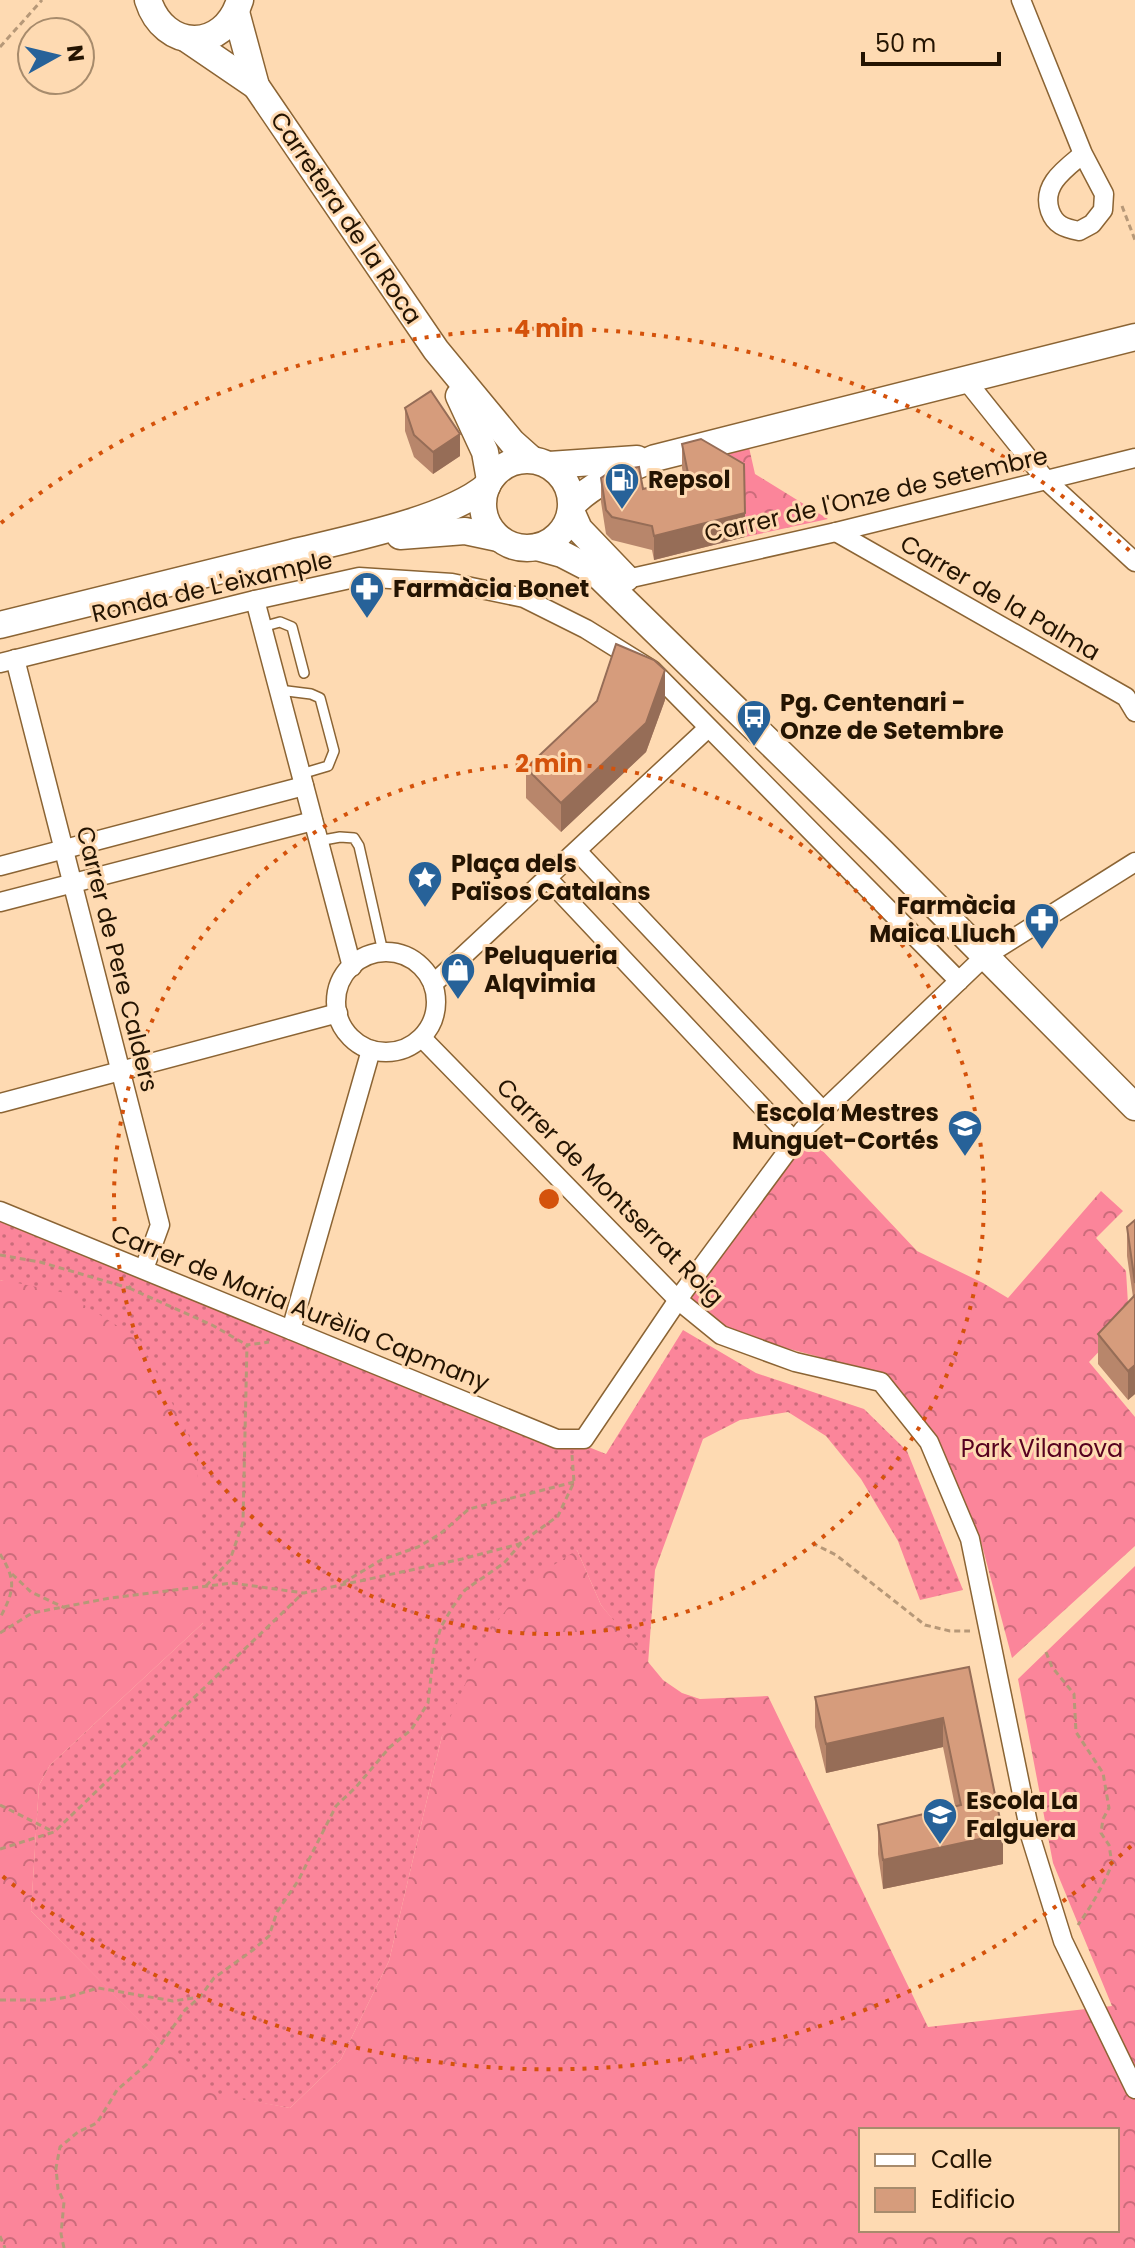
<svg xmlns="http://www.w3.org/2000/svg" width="1135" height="2248" viewBox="0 0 1135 2248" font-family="Poppins,sans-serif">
<defs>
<pattern id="grass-dots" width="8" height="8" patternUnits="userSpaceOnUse" patternTransform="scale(2)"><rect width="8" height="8" fill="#fb859a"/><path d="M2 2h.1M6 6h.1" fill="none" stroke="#cb6c7b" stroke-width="1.8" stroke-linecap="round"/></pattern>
<pattern id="forest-crowns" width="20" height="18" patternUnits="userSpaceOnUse" patternTransform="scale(2)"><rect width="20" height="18" fill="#fb859a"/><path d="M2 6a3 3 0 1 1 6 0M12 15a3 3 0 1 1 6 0" fill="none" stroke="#cb6c7b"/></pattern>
</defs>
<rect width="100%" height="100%" fill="#fedab2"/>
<polygon fill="url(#grass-dots)" points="0,1213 606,1454 683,1330 756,1373 864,1409 907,1451 963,1590 920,1600 898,1541 861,1479 826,1436 788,1412 740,1420 703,1439 655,1570 648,1664 601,1605 577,1550 442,1736 389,1961 341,2059 290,2108 212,2094 31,1911 39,1785 50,1765 203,1623 3,1280 0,1281"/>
<g fill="url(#forest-crowns)" fill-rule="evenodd">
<polygon points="748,443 755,474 828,519 745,537 744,488 691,456"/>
<polygon points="803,1130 917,1251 983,1283 1008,1298 1101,1191 1123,1211 1096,1238 1126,1271 1129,1320 1089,1362 1135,1417 1135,1546 1012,1658 980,1538 937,1437 890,1381 816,1356 729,1333 692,1303 693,1279"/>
<path d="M3 1280 65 1293 140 1340 197 1452 203 1623 50 1765 39 1785 31 1911 212 2093 290 2108 341 2059 389 1961 442 1736 486 1637 526 1583 577 1550 601 1605 663 1680 682 1693 700 1699 768 1696 928 2027 1112 2006 1053 1863 1018 1679 1135 1566V2248H0V1281ZM861 2130H1117V2230H861Z"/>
</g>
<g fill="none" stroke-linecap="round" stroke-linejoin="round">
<defs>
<g id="lane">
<polyline points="262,627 280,622 292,627 304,673"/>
<polyline points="279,690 311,694 320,698 334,751 328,766 301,774"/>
<polyline points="318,841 340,837 354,838 359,846 383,952"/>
</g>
<g id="street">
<path d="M1021 0 1083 154 1104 194 1103 210 1092 224 1079 231C1064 228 1055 225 1050 211 1041 185 1065 169 1083 154"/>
<polyline points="965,379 1046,480 1135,562"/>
<polyline points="836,532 1126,697 1135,712"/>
<polyline points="627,579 836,532 1135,458"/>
<polyline points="255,600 352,967"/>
<polyline points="15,659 160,1225 144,1269"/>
<polyline points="0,663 255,600 359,577 452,583 524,598 586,629 652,670 959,981"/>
<polyline points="577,851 823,1111"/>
<polyline points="0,866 304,786"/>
<polyline points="547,878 795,1142"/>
<polyline points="0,902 313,821"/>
<circle cx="386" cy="1002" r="50"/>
<polyline points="433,984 708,728"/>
<polyline points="422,1038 678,1300 721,1335 795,1362 881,1382 929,1442 970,1539 1031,1838 1063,1941 1135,2089"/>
<polyline points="0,1103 338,1013"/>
<polyline points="0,1211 557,1439 584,1439 684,1291 803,1130 984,957 1135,862"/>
<polyline points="291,1330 371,1050"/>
</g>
<g id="secondary">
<path d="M148 0C164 51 224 53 240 0"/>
<polyline points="236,12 256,86 436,350 512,442 531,459"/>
<polyline points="187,39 256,86"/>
<polyline points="459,396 485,452 490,480"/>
<circle cx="527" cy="504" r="44"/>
<polyline points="549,465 637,459"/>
<path d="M572 505C595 481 625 471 655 458L1135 337"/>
<polyline points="571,511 579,529 626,578"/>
<polyline points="400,536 465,531 498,538"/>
<polyline points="537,547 562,554 593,570 882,852 1135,1107"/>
<path d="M0 625C97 601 194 577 291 553 344 540 447 520 487 486"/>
</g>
</defs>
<use href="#lane" stroke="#8b6434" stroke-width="12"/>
<use href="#street" stroke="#8b6434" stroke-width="21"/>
<use href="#secondary" stroke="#8b6434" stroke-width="29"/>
<g stroke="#b69878" stroke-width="3" stroke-dasharray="6 4" stroke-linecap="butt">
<polyline points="0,47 42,0"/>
<polyline points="1122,206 1135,240"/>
<polyline points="0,1255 40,1262 129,1288 131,1285"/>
<polyline points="129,1288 212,1325 247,1345"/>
<polyline points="812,1543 836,1555 925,1625 950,1631 970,1631"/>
<path d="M0 1554C17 1581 14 1591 0 1618"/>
<polyline points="12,1574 31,1592 65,1608"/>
<polyline points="343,1583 381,1560 418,1547 440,1534 469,1509 574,1482"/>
<polyline points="206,1586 230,1560 243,1522 247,1345 269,1342"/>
<polyline points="0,1633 32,1613 110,1598 232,1583 304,1593 462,1559 519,1544 558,1516 574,1482 572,1455"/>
<path d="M1046 1652 1052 1667 1074 1694 1076 1732 1103 1773 1109 1808 1103 1819 1101 1833 1109 1845 1112 1864C1103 1886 1092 1905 1078 1925"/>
<polyline points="0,1805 54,1832"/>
<polyline points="0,1849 54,1832 302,1594"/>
<polyline points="0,2000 47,2000 68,1997 98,1988 173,2001 200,1997"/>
<polyline points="0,2236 5,2248"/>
<polyline points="64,2248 61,2234 64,2202 58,2189 56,2168 60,2147 78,2132 97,2123 117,2090 147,2064 185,2010 200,1997 214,1978 253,1950 269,1936 277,1912 298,1881 336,1806 356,1787 390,1747 411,1730 428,1703 434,1650 441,1627 452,1608 465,1590 504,1563 524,1540"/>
</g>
<use href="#lane" stroke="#fff" stroke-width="9"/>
<use href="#street" stroke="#fff" stroke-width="18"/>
<use href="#secondary" stroke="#fff" stroke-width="26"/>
</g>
<g fill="#b8866b">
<polygon points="405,408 460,456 433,474 414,457 405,431"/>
<polygon points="682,444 745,537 654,560 652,550 612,540 606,534 601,502 601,478 643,489 684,479 682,468"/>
<polygon points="665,700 646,752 561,832 526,798 526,768"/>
<polygon points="1135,1220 1135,1394 1128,1400 1098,1364 1098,1334 1133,1297 1127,1256 1127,1227"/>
<polygon points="969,1667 1003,1864 883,1889 878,1854 878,1825 955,1806 943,1747 826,1773 815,1727 815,1697"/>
</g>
<g fill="#966d57">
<polygon points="460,434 460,456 433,474 433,452"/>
<polygon points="745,513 745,537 654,560 654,536"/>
<polygon points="665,670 665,700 646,752 561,832 561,803"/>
<polygon points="1135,1365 1135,1394 1128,1400 1128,1371"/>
<polygon points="943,1718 943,1747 826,1773 826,1744"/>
<polygon points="1003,1834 1003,1864 883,1889 883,1860"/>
</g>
<g fill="#d69c7c" stroke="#966d57" stroke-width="2">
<polygon points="431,391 460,434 433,452 414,435 405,408"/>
<polygon points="701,439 744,464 745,513 654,536 652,526 612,517 606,510 601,478 610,472 639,467 643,489 689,478 682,444"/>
<polygon points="616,644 654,660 665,670 646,723 561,803 526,768 597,701"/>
<polygon points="1135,1220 1135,1283 1127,1227"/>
<polygon points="1135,1295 1135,1365 1128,1371 1098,1334"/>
<polygon points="969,1667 1003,1834 883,1860 878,1825 961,1805 943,1718 826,1744 815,1697"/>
</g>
<g fill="none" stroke="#d4520b" stroke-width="4" stroke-dasharray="4 8">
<circle cx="549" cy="1199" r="435"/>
<path d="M1131 1846A870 870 0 0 1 1 1875M1 523A870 870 0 0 1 1131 552"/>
</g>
<defs>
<symbol id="fuel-pin" viewBox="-11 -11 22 30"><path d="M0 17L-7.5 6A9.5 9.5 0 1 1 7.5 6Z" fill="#276299" stroke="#fedab2"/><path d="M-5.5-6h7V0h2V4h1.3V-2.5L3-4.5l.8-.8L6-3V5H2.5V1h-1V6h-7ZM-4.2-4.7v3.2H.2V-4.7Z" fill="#fff"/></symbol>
<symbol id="pharmacy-pin" viewBox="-11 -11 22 30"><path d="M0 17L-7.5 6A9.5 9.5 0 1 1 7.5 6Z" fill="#276299" stroke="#fedab2"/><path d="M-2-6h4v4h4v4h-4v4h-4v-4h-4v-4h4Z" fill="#fff"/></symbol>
<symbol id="bus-pin" viewBox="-11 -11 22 30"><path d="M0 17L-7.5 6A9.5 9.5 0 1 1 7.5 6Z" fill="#276299" stroke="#fedab2"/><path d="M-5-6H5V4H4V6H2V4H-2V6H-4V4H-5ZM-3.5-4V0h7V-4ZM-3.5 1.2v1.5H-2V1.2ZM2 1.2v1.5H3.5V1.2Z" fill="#fff"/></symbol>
<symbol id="sight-pin" viewBox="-11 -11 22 30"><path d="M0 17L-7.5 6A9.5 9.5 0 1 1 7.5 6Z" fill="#276299" stroke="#fedab2"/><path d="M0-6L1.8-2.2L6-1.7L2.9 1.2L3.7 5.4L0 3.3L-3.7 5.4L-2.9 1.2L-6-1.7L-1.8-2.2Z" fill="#fff"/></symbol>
<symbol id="shop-pin" viewBox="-11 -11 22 30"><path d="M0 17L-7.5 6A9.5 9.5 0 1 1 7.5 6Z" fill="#276299" stroke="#fedab2"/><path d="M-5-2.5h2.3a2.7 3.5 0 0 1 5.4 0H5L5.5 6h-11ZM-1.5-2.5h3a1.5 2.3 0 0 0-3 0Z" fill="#fff"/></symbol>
<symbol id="school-pin" viewBox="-11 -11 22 30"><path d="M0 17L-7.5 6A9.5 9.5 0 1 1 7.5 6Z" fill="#276299" stroke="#fedab2"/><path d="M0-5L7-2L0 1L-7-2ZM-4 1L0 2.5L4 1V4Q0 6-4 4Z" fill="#fff"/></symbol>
</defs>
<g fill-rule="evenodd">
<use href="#fuel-pin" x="602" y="460" width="40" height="54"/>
<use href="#pharmacy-pin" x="347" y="569" width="40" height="54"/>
<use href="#bus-pin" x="734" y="697" width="40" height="54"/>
<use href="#sight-pin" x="405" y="858" width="40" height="54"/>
<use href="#pharmacy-pin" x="1022" y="900" width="40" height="54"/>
<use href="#shop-pin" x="438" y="950" width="40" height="54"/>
<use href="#school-pin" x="945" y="1107" width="40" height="54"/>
<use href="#school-pin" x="920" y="1795" width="40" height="54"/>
</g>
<g text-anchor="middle" stroke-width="6" stroke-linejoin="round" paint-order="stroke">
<g font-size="24" fill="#241402" stroke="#fedab2">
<text transform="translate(346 218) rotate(56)" y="8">Carretera de la Roca</text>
<text transform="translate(876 495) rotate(-13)" y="8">Carrer de l'Onze de Setembre</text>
<text transform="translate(212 587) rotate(-13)" y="8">Ronda de L'eixample</text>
<text transform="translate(1000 598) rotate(30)" y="8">Carrer de la Palma</text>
<text transform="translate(117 959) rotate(76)" y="8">Carrer de Pere Calders</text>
<text transform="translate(610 1192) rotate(45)" y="8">Carrer de Montserrat Roig</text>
<text transform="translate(300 1308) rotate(22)" y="8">Carrer de Maria Aurèlia Capmany</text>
</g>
<g font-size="24" font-weight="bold" fill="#241402" stroke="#fedab2" text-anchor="start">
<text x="648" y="488">Repsol</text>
<text x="393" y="597">Farmàcia Bonet</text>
<text x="780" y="711">Pg. Centenari -<tspan x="780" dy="28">Onze de Setembre</tspan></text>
<text x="451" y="872">Plaça dels<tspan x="451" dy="28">Països Catalans</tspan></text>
<text x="1016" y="914" text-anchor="end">Farmàcia<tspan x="1016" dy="28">Maica Lluch</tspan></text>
<text x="484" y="964">Peluqueria<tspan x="484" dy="28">Alqvimia</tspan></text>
<text x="939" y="1121" text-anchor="end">Escola Mestres<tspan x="939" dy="28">Munguet-Cortés</tspan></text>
<text x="966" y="1809">Escola La<tspan x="966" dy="28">Falguera</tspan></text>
</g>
<g font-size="24" fill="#57011f" stroke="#fedab2">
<text x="1042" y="1457">Park Vilanova</text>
</g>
</g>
<circle cx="549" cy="1199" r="12" fill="#d4520b" stroke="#fedab2" stroke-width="4"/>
<g font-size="24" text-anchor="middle" font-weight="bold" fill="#d4520b" stroke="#fedab2" stroke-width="6" stroke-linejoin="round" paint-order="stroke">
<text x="549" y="337">4 min</text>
<text x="549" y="772">2 min</text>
</g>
<rect x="859" y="2128" width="260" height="104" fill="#fedab2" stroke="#a78b6c" stroke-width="2"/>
<rect x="875" y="2154" width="40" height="12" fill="#ffffff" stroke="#a78b6c" stroke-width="2"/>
<text x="931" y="2168" font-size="24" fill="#241402">Calle</text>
<rect x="875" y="2188" width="40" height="24" fill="#d69c7c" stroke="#a78b6c" stroke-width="2"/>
<text x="931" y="2208" font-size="24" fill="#241402">Edificio</text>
<g transform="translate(56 56) rotate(82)"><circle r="38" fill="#fedab2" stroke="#a78b6c" stroke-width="2"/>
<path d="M0-6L14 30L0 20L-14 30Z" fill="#276299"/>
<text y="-12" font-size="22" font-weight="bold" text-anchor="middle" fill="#241402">N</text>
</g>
<path d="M863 52v12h136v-12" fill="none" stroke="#241402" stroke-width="4"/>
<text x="875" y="52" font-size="24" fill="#241402" stroke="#fedab2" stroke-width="6" paint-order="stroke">50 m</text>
</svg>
